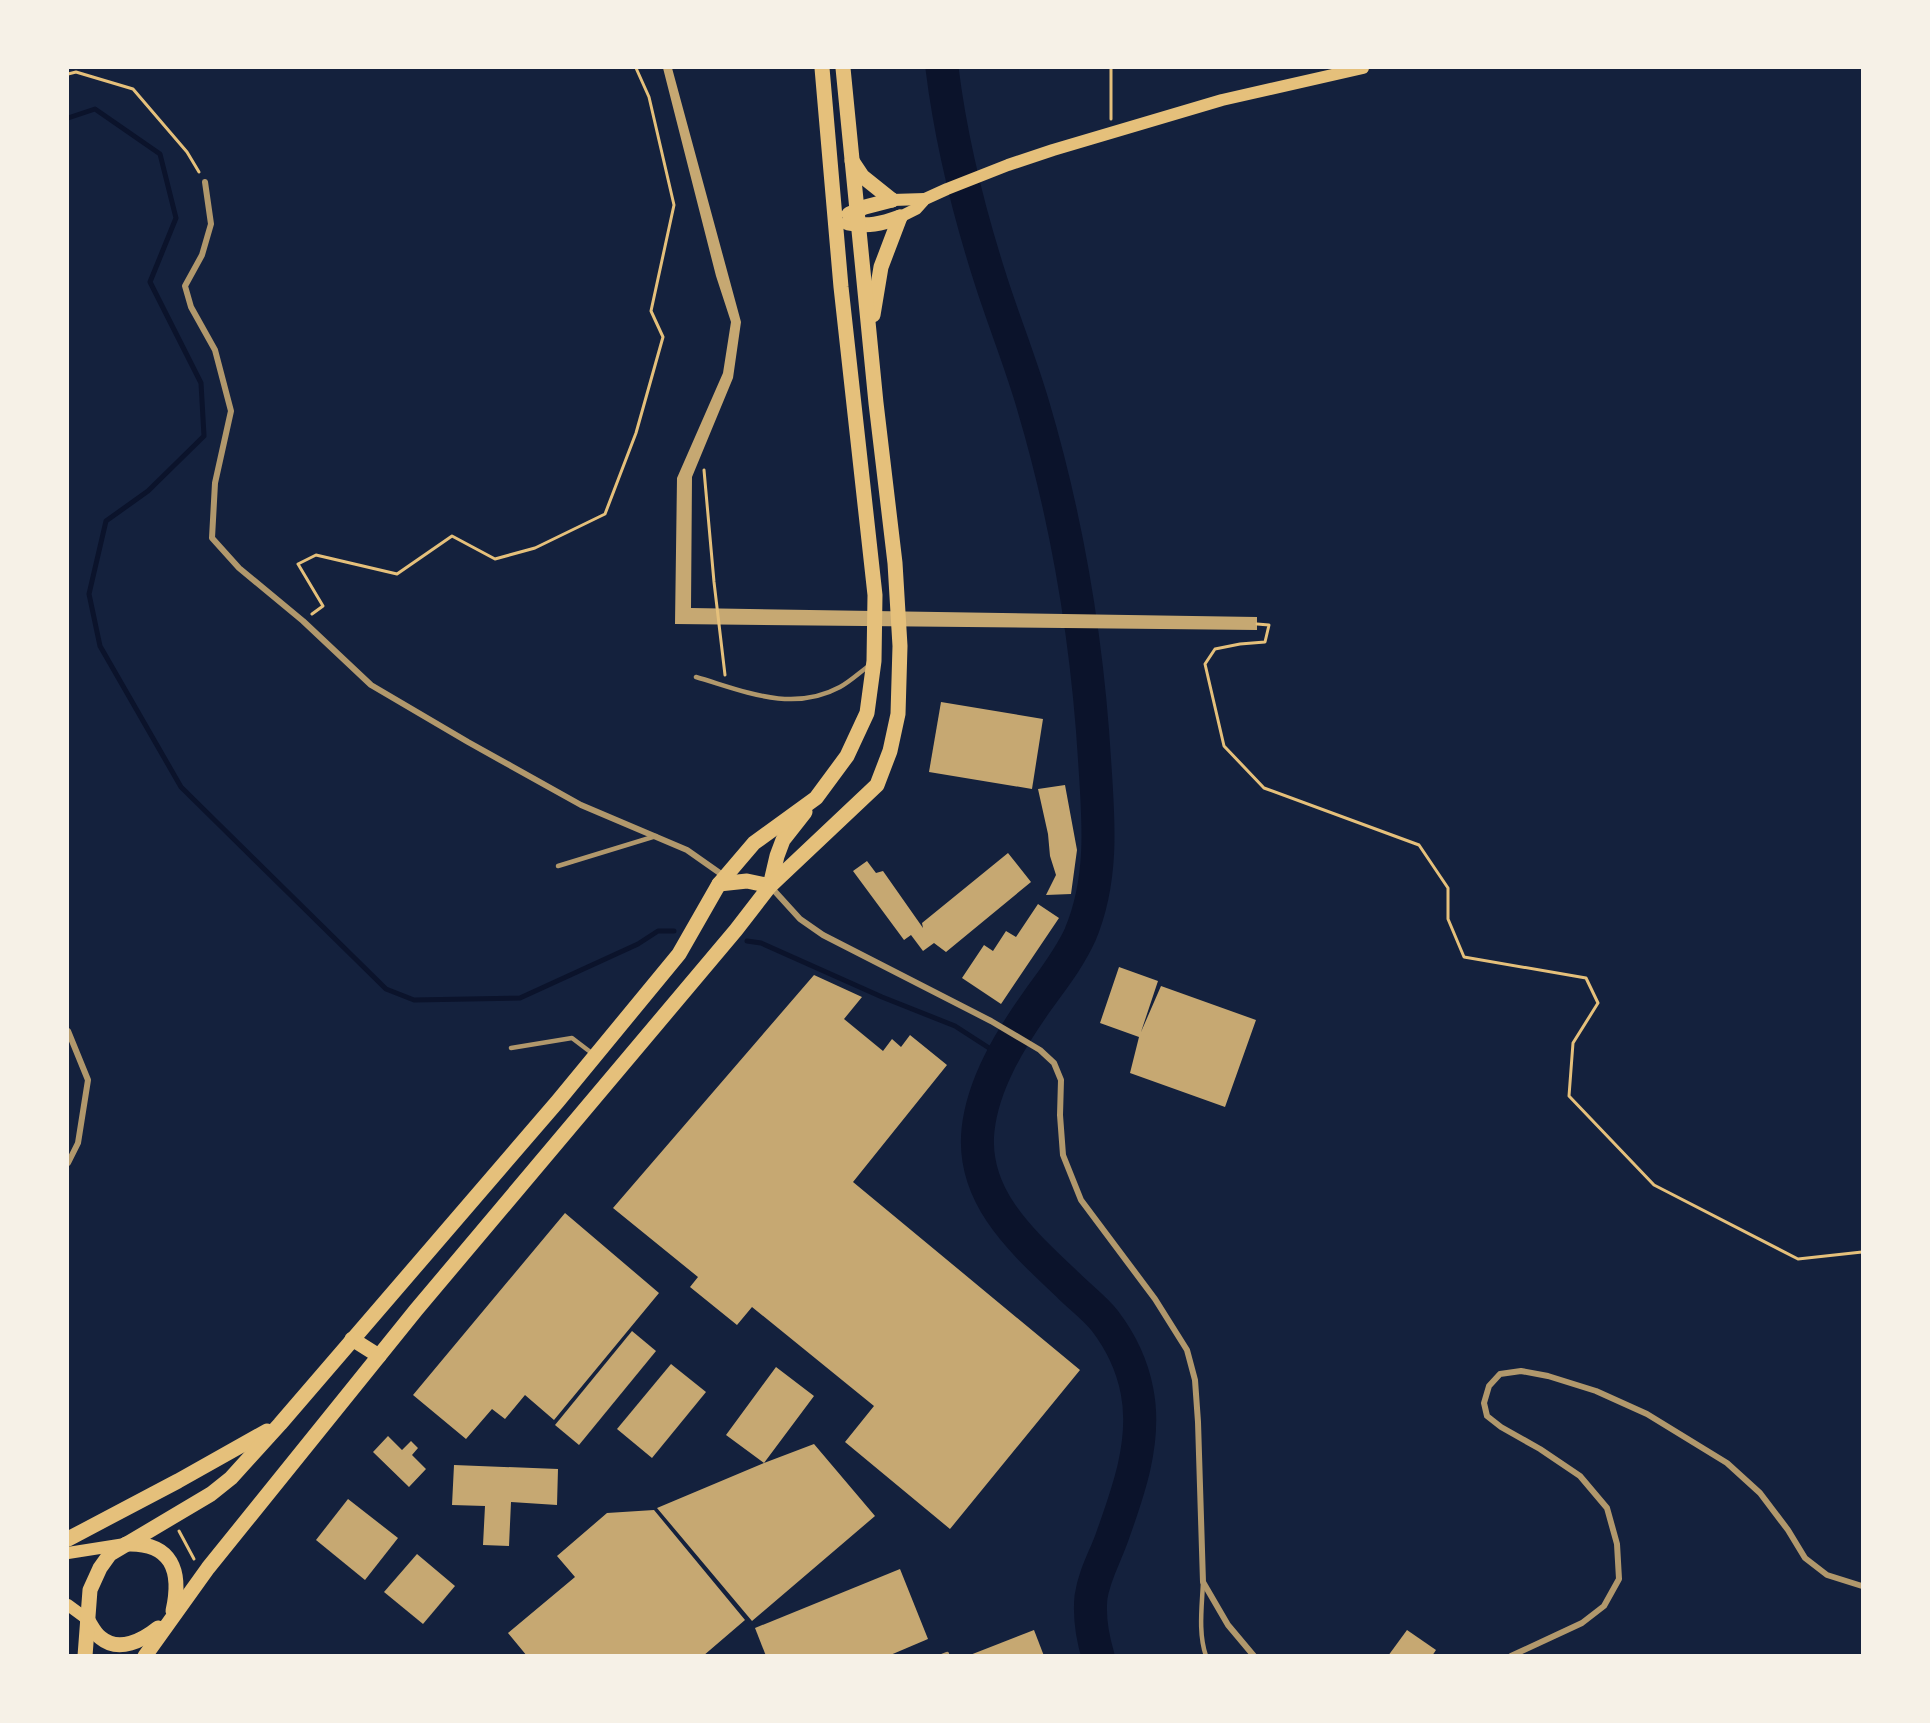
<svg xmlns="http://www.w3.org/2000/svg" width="1930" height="1723" viewBox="0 0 1930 1723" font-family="'Zilla Slab',serif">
<rect width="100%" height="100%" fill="#14213d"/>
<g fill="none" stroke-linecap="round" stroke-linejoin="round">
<g stroke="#0b132b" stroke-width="5">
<polyline points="68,118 95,109 160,154 176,218 150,282 201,383 204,436 148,491 106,521 89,594 100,646 181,787 386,989 414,1000 520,998 638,944 658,931 674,931"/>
<polyline points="747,941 761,943 882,997 955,1026 1003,1057"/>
</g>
<path stroke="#0b132b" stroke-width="33" d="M942 68C951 141 969 213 992 284 1005 324 1021 364 1033 405 1068 523 1088 645 1095 767 1099 824 1103 881 1080 935 1069 959 1053 979 1038 1000 1011 1038 983 1083 978 1130 971 1198 1024 1243 1069 1286 1081 1298 1095 1308 1105 1321 1121 1342 1132 1365 1137 1391 1147 1441 1128 1493 1111 1540 1104 1559 1094 1576 1091 1597 1089 1617 1092 1636 1098 1656"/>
</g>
<g fill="#c6a872">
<polygon points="663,68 672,68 741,322 733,378 692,477 691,608 1257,617 1257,630 675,624 677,478 723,373 731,322 716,276"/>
<polygon points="941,702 1043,719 1032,789 929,772"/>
<polygon points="1065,785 1077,850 1071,894 1046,895 1056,875 1050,856 1048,834 1038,789"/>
<polygon points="1008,853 1031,882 946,952 934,943 923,951 911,935 904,940 853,871 867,861 876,873 883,871 923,928 922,923"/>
<polygon points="1038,904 1059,918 1001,1004 962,978 984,945 993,951 1006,931 1016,937"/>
<polygon points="1119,967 1158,981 1141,1032 1161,986 1256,1020 1225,1107 1130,1073 1139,1037 1100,1023"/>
<polygon points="814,975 862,997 844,1019 883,1051 892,1039 901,1047 910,1035 947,1065 853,1182 1080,1370 950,1529 845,1442 874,1406 752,1307 737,1325 690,1287 698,1277 613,1208"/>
<polygon points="565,1213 659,1293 554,1420 525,1395 505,1419 492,1409 466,1439 413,1395"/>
<polygon points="632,1331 656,1351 579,1445 555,1425"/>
<polygon points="671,1364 706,1392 652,1458 617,1429"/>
<polygon points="776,1367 814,1396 764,1463 814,1444 875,1516 752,1621 657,1508 764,1463 726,1435"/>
<polygon points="388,1436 402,1450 411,1441 418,1448 412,1455 426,1469 409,1487 373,1452"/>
<polygon points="454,1465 558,1469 557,1505 511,1502 509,1546 483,1545 485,1506 452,1505"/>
<polygon points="348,1499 398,1538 365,1580 316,1540"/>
<polygon points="654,1510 745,1620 703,1656 527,1656 508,1633 575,1577 557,1556 607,1513"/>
<polygon points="417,1554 455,1586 423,1624 384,1592"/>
<polygon points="900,1569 928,1639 888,1656 766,1656 755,1628"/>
<polygon points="1034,1630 1044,1656 970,1656 970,1655"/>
<polygon points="1407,1630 1436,1650 1432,1656 1388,1656"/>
</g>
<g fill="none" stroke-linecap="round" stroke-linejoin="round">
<g stroke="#e5c07b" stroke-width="3">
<polyline points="68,74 76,72 133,89 187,152 199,172"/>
<polyline points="1111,119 1111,68"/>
<polyline points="704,470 714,582 725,675"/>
<polyline points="312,614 323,606 298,564 316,555 397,574 452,536 495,559 535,548 605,514 636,433 663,337 651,311 674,205 649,97 636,68"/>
<polyline points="1257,624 1269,625 1265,642 1240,644 1215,649 1205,664 1224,746 1264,788 1419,845 1448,888 1448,919 1464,957 1586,978 1598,1003 1573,1043 1569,1096 1654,1185 1798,1259 1862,1252"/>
<polyline points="179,1531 194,1559"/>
</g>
<g stroke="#b1986c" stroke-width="4.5">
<path d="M696 677C744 691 792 713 840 687 851 681 860 672 870 665"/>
<polyline points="558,866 656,836"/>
<polyline points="511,1048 572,1038 593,1054"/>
<path d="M1203 1582C1202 1606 1198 1633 1206 1656"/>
<polyline points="942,1656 947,1654"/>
</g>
<g stroke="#b1986c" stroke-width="6">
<polyline points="205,182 211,224 202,255 185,286 191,307 215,350 231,411 215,483 212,538 239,568 303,621 371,685 468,742 581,805 687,850 724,876"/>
<polyline points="770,886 800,919 823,935 991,1021 1040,1050 1054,1063 1061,1080 1060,1115 1063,1155 1081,1200 1155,1299 1187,1350 1195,1380 1198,1422 1203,1582 1228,1625 1254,1656"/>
<polyline points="68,1031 88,1080 78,1143 68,1163"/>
<polyline points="1511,1656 1582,1623 1604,1606 1619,1579 1617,1544 1607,1508 1580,1476 1540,1449 1501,1427 1487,1416 1484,1403 1489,1386 1500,1374 1521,1371 1548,1376 1596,1391 1647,1414 1727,1463 1760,1493 1788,1530 1805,1558 1827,1575 1862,1586"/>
</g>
<g stroke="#e5c07b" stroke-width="12">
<polyline points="892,200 925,199"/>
<polyline points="900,217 916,209 925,199 947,189 1008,165 1053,150 1222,100 1363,68"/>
<polyline points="68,1553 125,1544"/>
<polyline points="68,1605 87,1619"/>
</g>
<g stroke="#e5c07b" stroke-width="15">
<polyline points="852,161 862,176 892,200"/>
<polyline points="849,214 865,207 892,200"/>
<path d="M848 223C868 227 881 224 900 217"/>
<polyline points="873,315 881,267 900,217"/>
<polyline points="719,884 747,881 770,886 777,856 783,840 805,812"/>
<polyline points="352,1339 379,1356"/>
<polyline points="68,1539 178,1481 267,1431"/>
<path d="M126 1544C172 1542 182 1571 173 1611"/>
<path d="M87 1619C91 1625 95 1634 101 1638 119 1653 143 1640 158 1628"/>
<polyline points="85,1656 90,1590 100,1568 110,1554 211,1494 231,1478 280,1424 558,1101 679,954 719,884 754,843 816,798 847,756 867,713 874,661 875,595 841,287 822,68"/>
<polyline points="145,1656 208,1568 416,1310 736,930 770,886 877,785 890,751 898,714 900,646 895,563 876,403 843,68"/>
</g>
</g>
<rect width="1930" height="1723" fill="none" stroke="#f6f1e7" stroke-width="138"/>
</svg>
